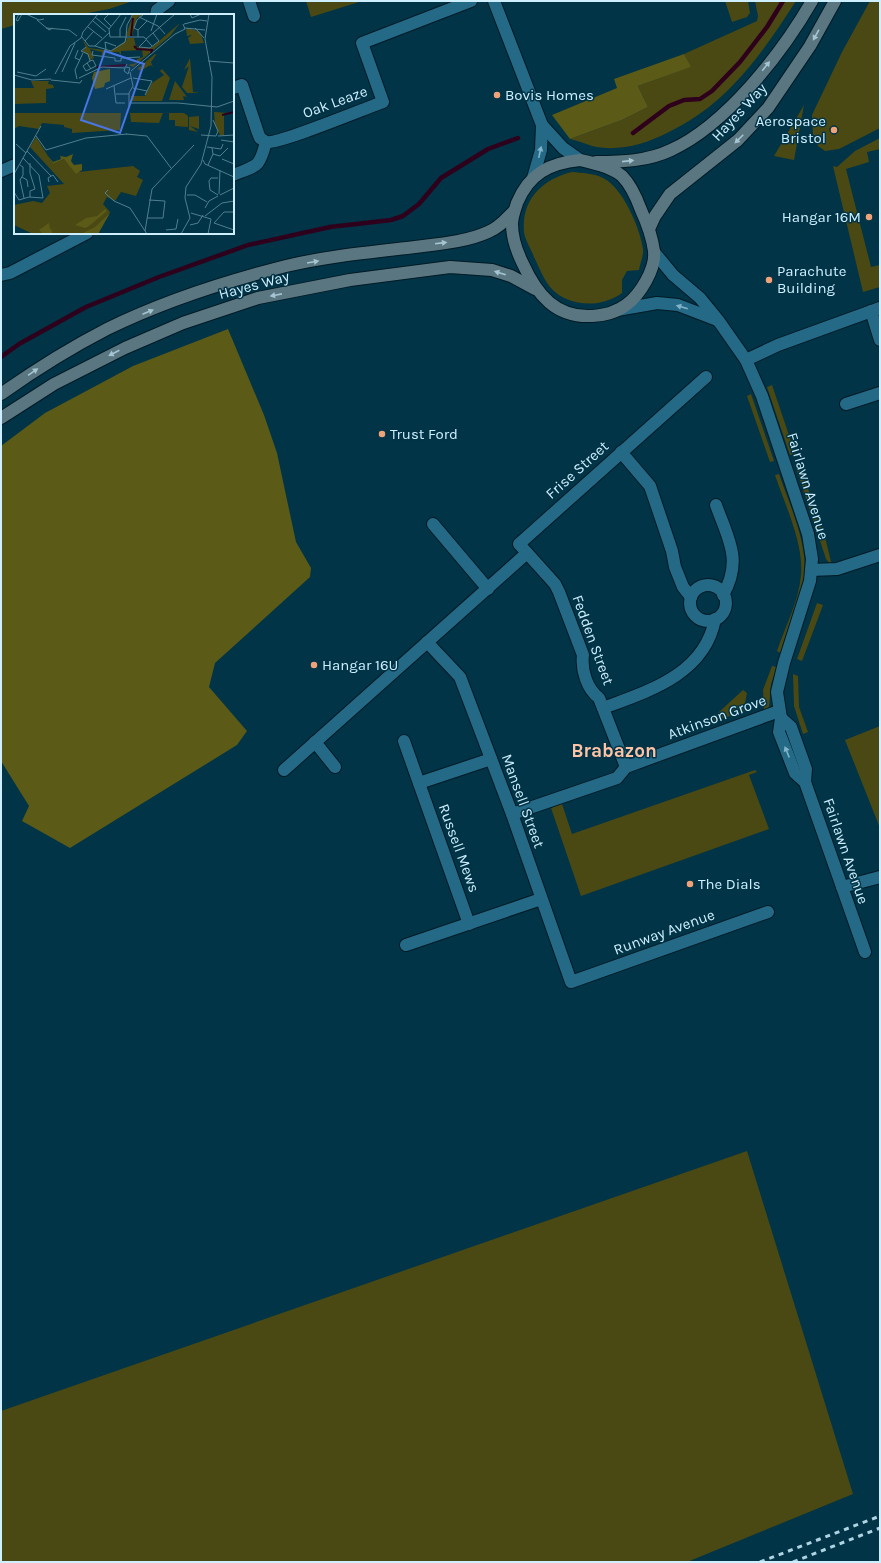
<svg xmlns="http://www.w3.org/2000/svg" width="881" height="1563" viewBox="0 0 881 1563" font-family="Karla,sans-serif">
<rect width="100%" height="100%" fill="#003446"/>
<g fill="#4a4913">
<polygon points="1,1 133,1 109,9 78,15 15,15 15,25 1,29"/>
<polygon points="306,1 358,1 359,2 311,17"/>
<polygon points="725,1 748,1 750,13 747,17 732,22"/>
<path d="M755 1H796C761 55 727 105 667 133 645 144 621 151 596 147 588 145 579 141 570 139L622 120 648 107 638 86 690 67 684 54 757 21 758 16Z"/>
<polygon points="870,1 880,1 880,128 839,149 825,151 818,146 813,136 812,115 842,52"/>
<polygon points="804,105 794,160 774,156"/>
<polygon points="880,138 880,149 867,152 869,162 846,169 871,267 880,265 880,287 863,292 833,166 837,167 855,151"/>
<path d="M572 172C582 173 593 173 603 178 622 187 640 227 643 249 644 255 640 263 639 270L627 271 622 280V293C602 308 568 308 550 287 543 278 539 267 534 257 531 249 525 240 524 232 521 199 543 179 572 172Z"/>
<polygon points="772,385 795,453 790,455 767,387"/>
<polygon points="751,394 774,461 770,462 747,396"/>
<polygon points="800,466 825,537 832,566 826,559 796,468"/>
<path d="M779 474C791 509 811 549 803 587 798 609 789 632 782 654L777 651C785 627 799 601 801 575 804 544 785 505 775 475Z"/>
<polygon points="817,603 823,605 802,661 797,659"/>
<polygon points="772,666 777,667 771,684 769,707 764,713 763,690"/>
<polygon points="793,674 798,676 799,707 808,732 803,734 794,706"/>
<polygon points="743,690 747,693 745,703 748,710 706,724"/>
<polygon points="880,726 880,828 845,740"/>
<polygon points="755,770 757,772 749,775 769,829 581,896 551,808 562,804 572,834"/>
<polygon points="747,1151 853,1494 687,1562 1,1562 1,1411"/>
</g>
<g fill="#5b5a16">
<polygon points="684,54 691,67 638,86 648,107 622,120 570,139 552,115 617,88 614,79"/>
<polygon points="228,329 264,415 277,453 296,542 311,568 310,577 215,663 209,687 247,731 237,745 70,848 22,821 29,806 1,761 1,446 45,413 133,366"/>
</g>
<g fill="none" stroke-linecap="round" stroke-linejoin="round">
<g stroke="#2e001c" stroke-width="4.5">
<polyline points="633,133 669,106 684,100 700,99 712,91 740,62 767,27 783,1"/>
<polyline points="1,357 19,344 86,307 159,277 248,245 330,227 391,220 403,216 419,204 441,178 488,149 518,138"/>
</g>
<defs>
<g id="street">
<polyline points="249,1 254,16"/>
<polyline points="494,1 542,125 563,148 580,160"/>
<polyline points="156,15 157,10 169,1"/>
<path d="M233 88 242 85 258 133 260 138 266 142C277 145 366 108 383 102L362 43 471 1"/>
<polyline points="1,171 15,165"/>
<path d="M233 175C258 165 259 168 266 142"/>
<polyline points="533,178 541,150 542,125"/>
<polyline points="654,252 673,275 700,298 718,320 746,360 762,396 808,534 812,559 810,581 784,663 777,692 781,718 779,732 795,773 805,782"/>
<polyline points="1,275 10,273 87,233"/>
<polyline points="617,310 657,303 678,305 717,320"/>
<polyline points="871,311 880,340"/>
<polyline points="746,360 778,345 880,308"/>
<polyline points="846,404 880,393"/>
<polyline points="621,452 650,486 672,551 675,567 683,587 691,597"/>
<path d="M716 505C728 539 743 560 723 595"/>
<polyline points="433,524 488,589"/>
<polyline points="811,570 837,569 880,555"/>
<circle cx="708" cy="603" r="18"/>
<polyline points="427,642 460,677 512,814 571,982 768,912"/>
<path d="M603 708C649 691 705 674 715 619"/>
<polyline points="781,718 791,727 806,769 805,782 865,952"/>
<polyline points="404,741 469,924"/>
<polyline points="315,742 335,767"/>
<path d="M626 767 599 698C587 689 581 670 583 655L559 592 555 584 519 544 706 377"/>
<polyline points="284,770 527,553"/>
<polyline points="419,783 491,759"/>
<polyline points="512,814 617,778 626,767 779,711"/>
<polyline points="842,887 880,877"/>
<polyline points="406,945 541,899"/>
</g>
<g id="secondary">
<path d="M580 160C593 163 612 167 622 176 631 185 637 199 641 210 647 223 652 236 654 251 656 269 640 295 626 305 615 313 605 315 592 316 556 318 537 295 523 264 517 252 512 237 512 224 512 217 515 210 517 203 529 174 549 163 580 160Z"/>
<path d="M596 162C622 162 648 161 671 150 726 125 782 53 812 1"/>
<polyline points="649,229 655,216 670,194 738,140 768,108 810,46 835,1"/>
<path d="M1 394C35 370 70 348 107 329 162 302 227 281 286 266 328 256 372 252 415 247 439 244 466 242 488 232 499 228 506 219 514 211"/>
<polyline points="1,418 54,384 125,348 183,323 258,298 350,280 450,267 492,270 511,276 535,289"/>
</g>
</defs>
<use href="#street" stroke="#001a25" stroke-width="14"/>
<use href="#secondary" stroke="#001a25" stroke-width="14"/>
<use href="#street" stroke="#246a87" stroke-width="12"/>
<use href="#secondary" stroke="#5a7781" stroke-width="12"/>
<g stroke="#afd3e3" stroke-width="3" stroke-dasharray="5 5" stroke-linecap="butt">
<polyline points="760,1562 880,1516"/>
<polyline points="793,1562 880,1528"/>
</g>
</g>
<defs><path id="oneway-solid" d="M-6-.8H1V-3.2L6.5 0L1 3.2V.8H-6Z"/></defs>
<g fill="#a5c5d3">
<use href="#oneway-solid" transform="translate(816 35) rotate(119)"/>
<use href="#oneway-solid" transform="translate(766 66) rotate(-51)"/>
<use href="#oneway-solid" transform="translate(739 139) rotate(135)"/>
<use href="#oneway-solid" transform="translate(628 161) rotate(-6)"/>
<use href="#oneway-solid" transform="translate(441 243) rotate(-7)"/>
<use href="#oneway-solid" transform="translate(313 262) rotate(-10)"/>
<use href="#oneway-solid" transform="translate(500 273) rotate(-162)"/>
<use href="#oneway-solid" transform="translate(276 295) rotate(169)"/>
<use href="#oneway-solid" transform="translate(148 312) rotate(-23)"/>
<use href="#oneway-solid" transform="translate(114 353) rotate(153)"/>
<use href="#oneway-solid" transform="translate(33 372) rotate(-34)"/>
</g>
<g fill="#82b3c9">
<use href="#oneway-solid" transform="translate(540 152) rotate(-78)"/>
<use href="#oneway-solid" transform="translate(682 307) rotate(-164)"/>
<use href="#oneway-solid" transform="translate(787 752) rotate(-112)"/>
</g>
<g fill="#f0a279" stroke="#003446" stroke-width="1.5">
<circle cx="497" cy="95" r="4"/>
<circle cx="834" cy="130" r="4"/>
<circle cx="869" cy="217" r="4"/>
<circle cx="769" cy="280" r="4"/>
<circle cx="382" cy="434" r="4"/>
<circle cx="314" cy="665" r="4"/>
<circle cx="690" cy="884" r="4"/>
</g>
<g text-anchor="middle" stroke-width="3" stroke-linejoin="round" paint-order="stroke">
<g font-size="15" fill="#ceefff" stroke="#003446" text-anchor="start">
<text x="505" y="100">Bovis Homes</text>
<text x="826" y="126" text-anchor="end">Aerospace<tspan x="826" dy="17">Bristol</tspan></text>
<text x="861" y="222" text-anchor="end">Hangar 16M</text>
<text x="777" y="276">Parachute<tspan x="777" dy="17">Building</tspan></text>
<text x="390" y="439">Trust Ford</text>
<text x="322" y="670">Hangar 16U</text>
<text x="698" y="889">The Dials</text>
</g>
<g font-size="15" fill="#ceefff" stroke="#003446">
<text transform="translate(335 102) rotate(-20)" y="5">Oak Leaze</text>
<text transform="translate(739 112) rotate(-47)" y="5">Hayes Way</text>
<text transform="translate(254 285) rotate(-15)" y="5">Hayes Way</text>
<text transform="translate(577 470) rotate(-42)" y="5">Frise Street</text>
<text transform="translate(808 486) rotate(73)" y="5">Fairlawn Avenue</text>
<text transform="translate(593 640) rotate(70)" y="5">Fedden Street</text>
<text transform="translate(717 717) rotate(-20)" y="5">Atkinson Grove</text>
<text transform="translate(523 801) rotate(70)" y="5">Mansell Street</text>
<text transform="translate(459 848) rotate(70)" y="5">Russell Mews</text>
<text transform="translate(846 851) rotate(71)" y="5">Fairlawn Avenue</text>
<text transform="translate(664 932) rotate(-20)" y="5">Runway Avenue</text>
</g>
<g font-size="19" font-weight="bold" fill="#ffc3a5" stroke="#003446">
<text x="614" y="757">Brabazon</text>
</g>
</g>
<g transform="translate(14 14)">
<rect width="220" height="220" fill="#003446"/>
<path d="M119 0H130L123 4 118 22H112ZM166 9 156 22 119 53 114 51 123 49V45L129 43 128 36 107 37V42L105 38H90L87 43 88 38 76 35 80 44 76 46 75 42 68 37 72 33 68 25 75 34 96 37 112 27 113 24H120L122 33 137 34ZM174 14 186 18 190 29 176 30 174 24 178 21 173 22 172 15ZM141 40 145 43 142 41 137 48 139 53 137 51 126 57V62L129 63H125L126 56 123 55ZM176 44 179 78 186 79H173L168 73 175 52 170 56ZM148 55 156 64 148 87H118L117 82H131L138 69 150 61 146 57ZM17 67H35L34 70 39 71 40 74 32 75V89L0 90V74H20ZM161 67 173 83 169 82 170 86H155ZM200 98 215 99 210 101V121H206L201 111ZM0 99H107L106 116 58 119V115L50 113V111L28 109 25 115 5 112 0 115ZM116 99H149L145 109 117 108ZM155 99H170L174 102V113L161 112V106H155ZM185 102V115L176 112 184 118 175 116V103ZM22 123 39 150 50 145 64 158 119 152 126 157 123 163 129 166 122 182 107 178 101 187 93 183 89 190 96 198 84 220H19L0 211V191L19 187 28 189 36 179 33 172 50 170 16 133Z" fill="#4a4913"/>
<path d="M96 55V67L91 69 90 73 81 75 78 64 80 58ZM59 140 57 147 60 151 68 150V156L62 160 50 145 39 150 34 142 39 148 47 145 46 142 52 143ZM91 195 93 197 75 212 71 214 61 211 72 204 83 202ZM96 199 84 220H67L81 213ZM35 209 36 215 43 213 37 215 39 220H29L25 216Z" fill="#5b5a16"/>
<path fill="none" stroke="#2e001c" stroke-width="2" d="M117 22 119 4M120 32 123 35 138 36 137 39M83 53 112 51M208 101 220 98"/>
<path fill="none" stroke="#527f90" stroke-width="1" d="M5 0 2 6 4 7 8 0M12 0 25 6 30 5M95 0 90 5 97 12M176 0 178 4 187 0M81 3 95 15M125 3 144 12 151 20M23 6 35 16 39 14M79 7 92 18M170 10 186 6 193 7M74 13 88 24M32 14 55 16 63 22M171 14 191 16M181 14 190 24M95 15 96 23H130L138 32M95 15 107 0M124 16 120 14 123 6 130 0M137 17 143 0M68 23 75 32H81L96 18M106 23V15L112 3M112 23 113 11 119 0M124 23V16L133 7M132 25 161 0M132 26 125 33 136 34 145 27 139 19M71 27 80 17M81 32 97 37 111 28 112 23M72 33 67 37 74 40 76 47 73 49 77 55M64 36 61 44 66 46M92 36 91 28 102 32M79 37 78 41 101 44V47H107V44L126 43M194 47 220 49M73 49 69 52 72 57 82 52 79 46 76 47M112 53 116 54 114 60 110 57 111 54 113 50M117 57 161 20 171 15 169 10M3 58 22 62 32 55M48 58 61 29M41 60 56 32 67 24 69 18 84 0M0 61 18 66 37 65M65 64 88 53 111 54M119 64 138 67 131 81M63 65 61 56 69 39M37 66 66 69 68 66M100 72 102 89H111M119 74 133 77M92 75 117 64M102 80H115M115 89H164L203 93 220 87M115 92V79L119 72 116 58M199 106 204 117M112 120 133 122 157 154M187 121 202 122 204 117M22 122 32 136 72 124 113 120M204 122 220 121M207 126 220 128M2 130 12 139M193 133 207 135 209 130M13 137 37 162M199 140 206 142 214 134M208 145 220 150M189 146 191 150 220 163M16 149V159L21 175 16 177V183M6 151 9 153V161L6 166 10 184M194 151 199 140 198 134M0 160 27 112M8 163 13 166 14 173M35 168 34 164 39 161 44 168M94 176 91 179 100 187 116 194 133 220M0 178 5 186 15 183 29 184 25 161 9 144M205 180 206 156M173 181H181L193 188M204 181 196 176 195 167 197 164H204M206 181 220 174M191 194 195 187 204 182M177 199 197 205 194 220M191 202 208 189 220 187M133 204H149L151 187 135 186M200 209 210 198H220M200 209 220 216M176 211 184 209 189 201M152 216 162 215 164 205M131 217 138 175 180 131M167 220 176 204 171 184 172 173 187 150 197 112 198 63 191 25 195 0M199 220H218"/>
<path fill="#4976e2" fill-opacity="0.15" stroke="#4976e2" stroke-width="2" d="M91 37 130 50 106 119 67 106Z"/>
<rect width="220" height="220" fill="none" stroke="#ceefff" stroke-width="2"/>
</g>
<rect width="881" height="1563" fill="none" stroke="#ceefff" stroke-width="4"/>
</svg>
